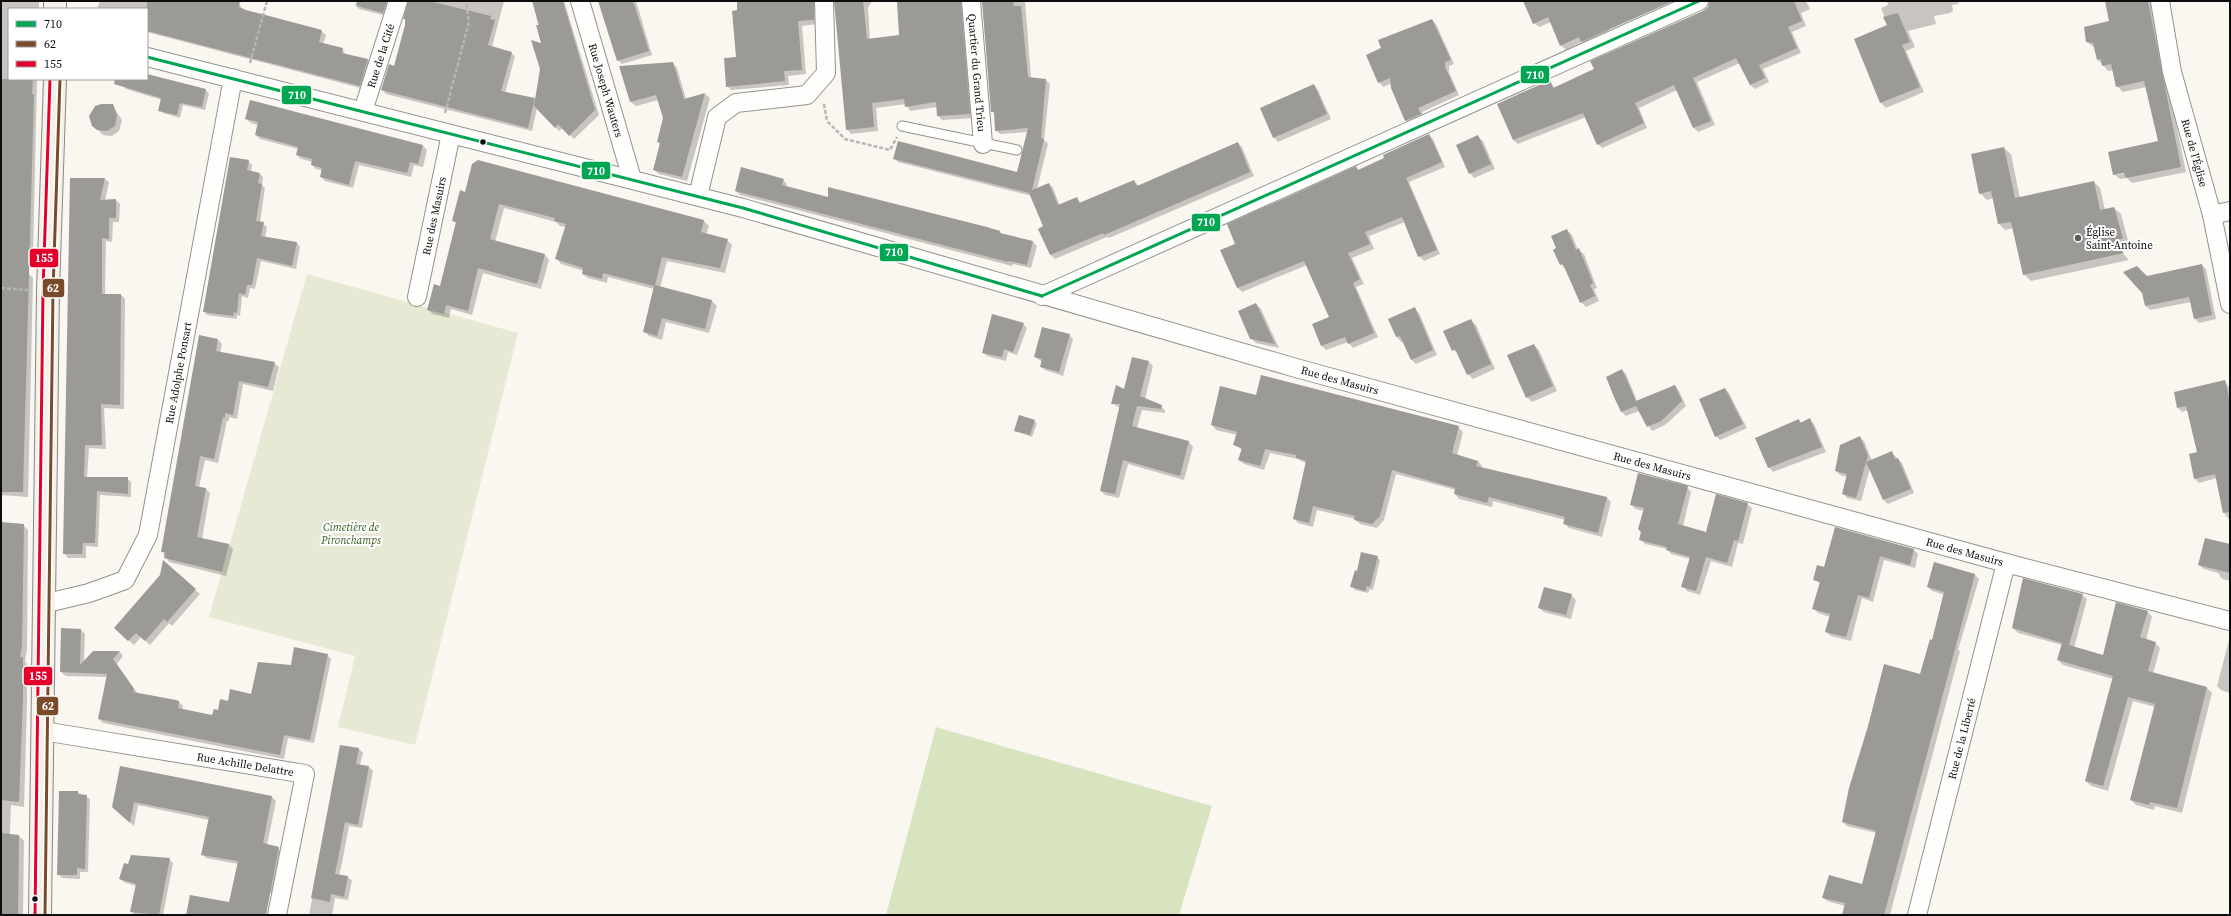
<svg xmlns="http://www.w3.org/2000/svg" width="2231" height="916" viewBox="0 0 2231 916" font-family="'Source Serif 4',serif">
<rect width="100%" height="100%" fill="#faf7f0"/>
<polygon fill="#d8e4c0" points="936,727 1212,806 1179,915 886,915"/>
<polygon fill="#e7e9d5" points="307,274 518,333 415,745 338,727 355,656 209,617"/>
<g fill="#0003" fill-rule="evenodd">
<polygon points="1,1 39,1 39,9 9,9 9,79 37,79 33,256 1,247"/>
<polygon points="100,1 229,1 239,4 243,10 321,31 326,35 323,44 342,49 346,55 368,60 372,64 364,89 147,32 147,9 97,9"/>
<polygon points="357,1 393,1 387,16 359,9 355,5"/>
<polygon points="409,1 504,1 492,47 511,53 515,56 505,93 536,100 541,69 542,44 533,1 564,1 599,115 574,139 563,128 559,131 537,108 532,131 386,94 382,90 390,66 395,67 406,25"/>
<polygon points="600,1 636,1 652,55 622,64 618,60"/>
<polygon points="738,1 819,1 818,24 802,26 806,74 788,76 789,85 731,90 727,86 737,58"/>
<polygon points="836,1 872,1 868,8 870,40 900,36 897,1 962,1 974,118 942,120 938,116 937,107 910,111 906,104 876,108 878,131 851,134 847,129"/>
<polygon points="982,1 1025,1 1031,78 1046,80 1050,84 1044,140 1048,144 1037,189 1049,184 1053,188 1060,206 1077,198 1081,203 1134,181 1139,186 1238,143 1242,147 1254,176 1109,238 1107,237 1055,259 1050,254 1045,227 1032,196 898,162 894,158 1018,174 1028,132 1000,134 996,130 995,115 992,111"/>
<polygon points="1524,1 1674,1 1609,29 1610,30 1598,36 1600,40 1587,46 1582,42 1566,50 1561,45 1551,22 1539,27 1534,23"/>
<polygon points="1735,1 1806,1 1810,9 1801,13 1806,26 1792,32 1801,53 1763,69 1769,82 1755,89 1750,85 1740,63 1697,82 1715,125 1698,132 1694,128 1677,90 1639,108 1647,128 1602,148 1598,144 1586,117 1518,144 1513,140 1549,81 1555,88"/>
<polygon points="1887,1 1958,1 1959,4 1952,5 1953,11 1950,13 1934,16 1936,24 1908,31 1915,47 1906,51 1924,92 1886,108 1881,103 1855,39 1888,26 1881,8 1888,5"/>
<path d="M2106 1H2151L2186 172 2132 183 2127 178 2120 179 2114 174 2159 142 2146 87 2123 92 2117 86 2114 70 2108 71 2103 65 2098 60 2095 48 2087 42 2111 22ZM2117 173H2129L2117 175Z"/>
<polygon points="1432,20 1436,24 1454,64 1449,66 1449,72 1459,95 1422,112 1425,119 1410,125 1406,121 1392,83 1383,87 1379,82 1383,48"/>
<polygon points="673,63 677,68 686,99 705,94 710,98 687,181 659,174 654,170 661,145 658,142 664,118 658,100 636,106 631,102"/>
<polygon points="147,76 206,90 209,94 205,110 183,105 180,118 163,113 160,110 162,100 126,89 123,86 125,79 147,79"/>
<polygon points="1314,85 1318,90 1331,119 1278,142 1274,137"/>
<polygon points="112,105 122,120 119,131 112,136 103,135 93,125"/>
<polygon points="246,119 423,146 427,150 423,167 414,165 411,177 359,165 353,188 325,181 321,177 323,171 316,169 312,165 313,162 301,159 297,155 298,149 260,139 256,135 258,125 251,123"/>
<polygon points="1429,135 1433,139 1445,167 1409,182 1440,254 1424,261 1419,256 1405,222 1369,236 1374,249 1352,258 1364,284 1356,287 1378,337 1353,348 1348,342 1326,350 1322,346 1313,324 1330,318 1307,265 1242,292 1237,287 1237,244 1356,168 1359,170 1386,159"/>
<polygon points="1478,137 1483,141 1495,169 1474,178 1470,173"/>
<polygon points="2004,148 2011,154 2020,198 2094,182 2100,188 2105,210 2114,208 2121,214 2129,244 2118,248 2129,260 2031,281 2024,274 2014,228 2005,230 1999,224 1993,198 1987,200 1980,193"/>
<polygon points="248,161 252,165 251,172 260,174 263,177 262,185 265,188 260,222 267,227 265,238 297,243 300,247 296,269 261,261 255,289 250,288 248,298 242,296 240,316 237,315 237,319 207,315 204,311"/>
<polygon points="478,161 704,221 709,226 706,235 727,240 732,245 725,273 667,261 660,288 712,301 717,306 709,333 666,322 662,340 649,336 644,331 654,289 608,277 607,283 588,278 583,274 584,271 561,264 557,259 566,227 560,226 556,222 504,208 495,242 545,255 549,260 541,289 483,273 472,315 451,309 449,318 433,314 428,310 440,287 457,224 453,220"/>
<polygon points="105,179 109,182 105,201 116,200 120,204 119,222 113,222 112,242 106,241 105,295 121,295 125,299 124,409 104,408 106,449 89,448 87,478 127,478 131,482 131,497 100,495 98,547 86,546 86,558 68,558 64,553 69,275"/>
<polygon points="783,180 787,184 786,187 829,198 1000,232 1002,234 1033,242 1037,246 1031,268 1013,264 1012,266 740,195 736,191"/>
<polygon points="1567,230 1572,235 1578,250 1584,254 1597,288 1594,289 1599,301 1586,307 1581,302 1565,269 1561,264"/>
<polygon points="2202,265 2206,269 2216,319 2199,323 2195,319 2191,302 2150,310 2146,306 2143,292 2147,277"/>
<polygon points="1,271 28,273 33,278 28,497 1,495"/>
<polygon points="1256,304 1261,309 1279,348 1256,343 1251,338"/>
<polygon points="1414,309 1419,313 1437,355 1416,364 1411,359 1403,341 1401,342 1397,337 1389,320"/>
<polygon points="1471,320 1476,325 1495,369 1473,379 1468,374 1459,354 1453,350"/>
<polygon points="1023,324 1027,328 1017,355 1008,352 1006,361 987,356 983,352"/>
<polygon points="1069,335 1073,339 1063,376 1045,370 1041,366 1042,362 1035,357"/>
<polygon points="218,340 222,344 220,353 274,363 279,367 273,391 243,384 237,419 229,417 229,421 227,421 218,463 205,460 199,487 206,489 210,493 202,539 228,544 233,549 226,576 169,562 162,551"/>
<polygon points="1534,345 1539,350 1557,391 1532,402 1527,397"/>
<polygon points="1133,358 1149,362 1153,366 1145,399 1161,406 1165,411 1165,413 1142,410 1137,428 1189,442 1193,447 1184,480 1128,464 1119,498 1105,495 1101,491 1120,408 1112,403 1124,390"/>
<polygon points="1621,370 1626,374 1637,401 1675,386 1679,391 1686,406 1665,425 1652,431 1639,411 1626,416 1622,412 1607,377"/>
<polygon points="2225,381 2230,389 2229,519 2225,515 2217,478 2199,483 2195,479 2190,455 2198,453 2188,410 2182,412 2178,408"/>
<polygon points="1725,389 1729,393 1747,428 1720,440 1716,436"/>
<polygon points="1257,396 1458,427 1463,432 1457,456 1478,461 1482,466 1482,468 1607,498 1611,502 1602,537 1569,528 1564,523 1565,520 1493,501 1492,507 1459,499 1455,494 1456,490 1396,474 1384,520 1377,528 1360,524 1355,519 1317,510 1313,527 1298,523 1294,519 1307,464 1298,459 1270,453 1264,470 1244,464 1239,460 1242,450 1235,445 1237,435 1216,430 1212,425"/>
<polygon points="1019,416 1037,423 1032,437 1015,431"/>
<polygon points="1798,420 1802,423 1810,420 1814,424 1826,452 1773,472 1769,467"/>
<polygon points="1859,437 1864,441 1872,461 1891,452 1902,463 1914,493 1888,504 1884,500 1870,468 1861,501 1847,498 1843,493 1848,477 1840,475 1836,471"/>
<polygon points="1687,487 1691,492 1683,526 1707,533 1747,504 1752,508 1743,544 1738,543 1732,567 1711,561 1700,595 1687,591 1683,586 1690,559 1671,554 1667,549 1645,544 1640,539 1644,511 1635,509 1631,504"/>
<polygon points="1,523 23,525 28,530 27,650 25,661 27,664 27,704 24,807 11,805 10,835 19,836 24,841 23,915 1,915"/>
<polygon points="1836,528 1914,550 1918,554 1915,568 1884,560 1873,602 1862,598 1851,641 1831,636 1826,632 1830,617 1818,613 1814,609 1820,584 1815,579 1825,568"/>
<polygon points="2230,545 2230,581 2222,579 2218,573 2204,569 2199,565"/>
<polygon points="1377,557 1380,560 1373,590 1370,589 1368,593 1355,590 1352,586 1358,572"/>
<polygon points="1975,575 1979,579 1958,650 1960,651 1890,915 1843,915 1845,906 1827,901 1823,897 1863,885 1876,833 1847,826 1843,822 1921,675 1933,641 1945,595 1932,591 1928,587"/>
<polygon points="195,590 200,594 172,626 169,623 150,645 141,637 134,645 120,633"/>
<polygon points="1571,595 1576,600 1571,619 1544,612 1539,608"/>
<polygon points="2082,595 2087,599 2074,648 2104,656 2147,611 2152,617 2146,640 2155,643 2160,648 2153,674 2207,688 2212,693 2182,813 2155,806 2154,810 2136,805 2131,800 2155,707 2133,701 2108,791 2091,786 2086,781 2113,679 2063,665 2058,660 2062,645 2018,633 2013,628"/>
<polygon points="62,629 81,630 85,634 84,662 93,652 120,652 123,656 117,664 138,694 179,702 183,706 182,710 213,716 229,702 252,695 292,666 327,655 331,659 314,743 288,738 284,759 103,723 99,719 107,677 66,676 61,672"/>
<polygon points="2230,636 2230,693 2221,690 2217,686"/>
<polygon points="341,746 359,749 363,753 360,765 369,767 373,771 362,828 349,826 342,863 339,876 348,877 352,881 348,900 335,898 332,915 309,915"/>
<polygon points="121,767 272,797 276,801 267,845 278,848 282,852 274,893 258,890 253,915 187,915 230,903 238,864 206,858 202,854 209,820 138,805 134,826 117,811"/>
<polygon points="77,792 90,799 88,872 80,872 80,879 62,878 58,874"/>
<polygon points="169,859 173,863 163,915 135,915 131,911 136,886 124,882 120,879 129,865"/>
</g>
<g fill="#9c9a96">
<polygon points="147,1 240,1 239,7 246,10 322,30 319,42 343,48 342,53 368,59 360,86 147,31"/>
<polygon points="357,1 387,1 383,13 357,6"/>
<polygon points="408,1 429,1 491,16 490,19 495,20 488,45 512,52 501,91 535,98 528,128 381,90 389,64 394,66 405,25 405,19 403,19"/>
<polygon points="532,1 563,1 595,110 569,136 558,124 555,128 534,106 540,69 531,40 541,43 536,25 539,25"/>
<polygon points="598,1 633,1 649,51 617,61"/>
<polygon points="737,1 814,1 814,20 798,21 802,70 784,71 785,81 726,87 724,58 736,57 732,11 737,10"/>
<polygon points="834,1 863,1 867,39 899,35 897,1 961,1 970,114 937,116 936,102 905,107 904,99 872,103 874,127 846,130"/>
<polygon points="982,1 1013,1 1014,6 1021,6 1028,77 1046,79 1041,138 1044,139 1032,190 1049,183 1058,205 1077,197 1079,203 1134,180 1137,186 1238,142 1250,172 1104,235 1103,233 1050,255 1038,229 1043,226 1029,193 893,159 898,141 1017,172 1028,128 995,131 994,112 991,112"/>
<polygon points="1523,1 1673,1 1581,42 1579,37 1560,46 1548,17 1533,24"/>
<polygon points="1709,1 1794,1 1802,21 1788,27 1797,48 1759,65 1765,78 1750,85 1736,58 1693,78 1711,121 1693,128 1674,85 1635,103 1644,123 1597,145 1583,113 1513,140 1497,104 1550,80 1553,88 1594,69 1590,61 1703,11 1708,7"/>
<polygon points="2105,1 2148,1 2181,167 2126,178 2124,173 2113,175 2108,152 2158,141 2144,81 2116,87 2111,64 2102,66 2101,59 2097,60 2093,43 2086,42 2084,27 2109,21"/>
<polygon points="1898,13 1910,42 1902,45 1920,87 1880,103 1854,39 1887,25 1883,17"/>
<polygon points="1432,19 1451,60 1445,62 1445,67 1456,91 1418,108 1421,114 1405,121 1391,88 1390,78 1378,83 1366,55 1381,48 1378,40"/>
<polygon points="673,62 684,99 705,93 682,177 653,170 660,143 657,142 663,118 656,95 630,102 619,66"/>
<polygon points="147,74 206,89 202,107 180,103 177,115 158,111 161,98 114,84 115,79 147,79"/>
<polygon points="1,79 33,79 32,94 34,94 23,492 1,492"/>
<polygon points="1314,84 1327,114 1273,138 1260,108"/>
<polygon points="250,100 423,145 418,164 410,162 407,173 355,161 349,185 320,177 322,168 311,165 312,159 296,155 298,147 255,135 258,122 245,119"/>
<polygon points="101,104 113,104 117,115 115,126 107,131 97,130 92,126 89,116 95,106"/>
<polygon points="1429,134 1442,162 1406,178 1437,250 1418,257 1402,217 1365,232 1370,244 1348,253 1360,279 1353,283 1374,333 1348,344 1345,337 1321,346 1312,324 1329,317 1304,261 1237,288 1220,250 1235,244 1227,224 1356,166 1358,170 1384,158 1383,155"/>
<polygon points="1478,135 1491,164 1469,174 1456,145"/>
<polygon points="2004,147 2015,198 2094,181 2100,210 2114,207 2123,238 2113,242 2124,253 2023,275 2011,222 1998,224 1991,191 1979,194 1971,154"/>
<polygon points="230,157 249,160 247,170 260,173 258,183 262,184 256,221 264,222 261,236 297,242 292,266 257,258 252,285 247,285 245,295 239,293 237,313 234,312 233,316 203,312"/>
<polygon points="478,160 704,220 701,232 728,239 720,268 662,257 655,285 712,300 705,329 662,318 657,336 643,332 654,286 603,273 602,279 582,274 583,268 555,259 566,224 554,221 555,218 499,204 490,239 545,254 537,284 478,268 468,311 446,305 444,314 427,310 434,284 440,286 456,222 452,221 460,190 465,192 472,164"/>
<polygon points="741,167 784,179 782,185 828,197 828,187 987,227 1000,231 1000,233 1033,241 1027,265 1009,261 1008,262 735,191"/>
<polygon points="70,178 105,178 100,200 116,199 116,218 109,218 109,239 102,238 102,294 121,294 120,405 101,404 102,445 85,445 84,477 128,477 128,494 97,491 95,543 83,543 82,554 63,554"/>
<polygon points="1567,229 1576,250 1579,248 1593,283 1590,285 1595,296 1580,303 1563,264 1560,265 1553,250 1556,248 1551,236"/>
<polygon points="2202,264 2212,315 2194,319 2189,297 2145,306 2142,293 2123,272 2137,266 2147,276"/>
<polygon points="1256,303 1275,344 1250,339 1238,311"/>
<polygon points="1415,307 1433,350 1411,360 1400,336 1396,337 1388,319"/>
<polygon points="992,314 1024,323 1013,352 1004,349 1002,357 982,353"/>
<polygon points="1471,319 1491,364 1467,375 1455,349 1452,351 1443,331"/>
<polygon points="1042,327 1070,334 1059,372 1040,367 1042,359 1034,357"/>
<polygon points="199,335 218,339 216,351 275,362 268,387 239,381 233,415 225,413 225,418 223,417 214,459 200,456 195,486 206,488 197,537 229,544 222,572 164,558 165,552 161,552"/>
<polygon points="1534,344 1553,386 1526,398 1507,355"/>
<polygon points="1132,357 1149,361 1140,396 1162,405 1161,409 1137,406 1132,426 1189,441 1180,476 1123,460 1115,494 1100,491 1120,404 1111,404 1116,385 1124,389"/>
<polygon points="1622,369 1636,401 1675,385 1682,401 1661,421 1647,427 1636,406 1621,412 1614,397 1606,377"/>
<polygon points="1261,375 1459,426 1452,453 1478,461 1476,466 1607,497 1598,533 1563,524 1565,517 1489,497 1487,503 1454,494 1455,488 1392,470 1380,516 1372,524 1354,520 1355,516 1313,506 1309,523 1293,519 1306,461 1296,458 1296,455 1265,449 1260,466 1238,460 1242,448 1233,445 1237,432 1211,425 1220,386 1256,395"/>
<polygon points="2225,380 2230,401 2230,512 2223,513 2215,474 2194,479 2189,454 2197,452 2186,406 2177,408 2174,392"/>
<polygon points="1725,388 1743,424 1715,437 1699,399"/>
<polygon points="1019,415 1035,420 1030,435 1014,431"/>
<polygon points="1810,418 1822,447 1768,468 1755,438 1799,419 1800,423"/>
<polygon points="1860,436 1868,456 1866,462 1892,451 1895,459 1898,458 1911,489 1883,500 1866,462 1856,498 1842,494 1847,474 1835,471 1840,445"/>
<polygon points="1638,473 1688,486 1678,524 1706,532 1716,494 1748,503 1738,541 1734,540 1727,563 1706,557 1696,591 1681,587 1690,557 1666,550 1667,547 1639,540 1641,532 1638,529 1644,508 1630,505"/>
<polygon points="1,522 24,524 22,645 20,657 23,657 23,698 19,802 1,800"/>
<polygon points="1835,527 1914,549 1910,565 1880,556 1869,598 1858,595 1846,637 1825,632 1830,614 1812,609 1820,582 1813,580 1817,565 1824,567"/>
<polygon points="2205,538 2230,544 2230,573 2198,565"/>
<polygon points="1361,552 1378,556 1370,587 1367,586 1365,591 1350,587 1355,570 1357,571"/>
<polygon points="163,560 196,589 167,622 164,619 145,641 136,633 128,641 114,628 160,575"/>
<polygon points="1934,562 1975,574 1884,915 1842,915 1845,903 1822,898 1829,875 1862,884 1876,831 1842,822 1849,788 1868,726 1884,664 1920,674 1930,639 1932,640 1944,592 1927,587"/>
<polygon points="2023,578 2083,594 2069,645 2012,628"/>
<polygon points="1544,587 1572,594 1566,615 1538,608"/>
<polygon points="2116,602 2148,611 2140,637 2156,642 2148,671 2207,687 2177,808 2150,802 2149,805 2130,800 2155,704 2128,697 2103,786 2085,781 2113,676 2057,660 2062,643 2103,655"/>
<polygon points="61,628 81,629 80,665 93,651 120,651 113,659 134,689 133,692 176,700 179,701 178,708 212,715 214,709 218,710 220,699 228,701 230,689 251,694 258,662 291,665 294,647 328,654 310,740 284,735 280,755 98,719 107,674 60,672"/>
<polygon points="340,745 359,748 356,764 369,766 358,825 345,822 338,859 335,874 348,876 344,897 331,894 330,902 311,898"/>
<polygon points="120,766 272,796 263,843 279,847 266,915 186,915 190,895 229,902 238,861 201,855 209,817 134,802 130,823 112,807"/>
<polygon points="59,791 78,791 78,794 87,795 85,869 77,868 77,875 57,875"/>
<polygon points="1,833 19,835 18,915 1,915"/>
<polygon points="131,855 170,858 159,915 130,912 136,884 119,879 124,863 128,864"/>
</g>
<g fill="none" stroke-linecap="round" stroke-linejoin="round">
<defs>
<polyline id="lane" points="902,126 1017,150"/>
<g id="street">
<path id="s1" d="M580 1 632 179"/>
<path id="s2" d="M971 1 983 144"/>
<path id="s3" d="M2160 1 2172 72 2212 215 2230 304"/>
<path id="s4" d="M147 57 743 208 1296 368 2006 563 2230 621"/>
<path id="s5" d="M363 111 398 1"/>
<polyline points="698,196 717,117 736,103 807,95 826,73 824,1"/>
<polyline points="2212,215 2230,211"/>
<polyline points="1042,296 1699,1"/>
<path id="s6" d="M417 297 451 134"/>
<path id="s7" d="M43 604 89 593 125 580 148 535 233 78"/>
<path id="s8" d="M43 731 305 774 277 915"/>
<path id="s9" d="M1917 915 2006 563"/>
</g>
<g id="secondary">
<polyline points="55,9 55,1"/>
<polyline points="40,915 48,291 55,79"/>
</g>
</defs>
<use href="#lane" stroke="#93928f" stroke-width="11"/>
<use href="#street" stroke="#93928f" stroke-width="20"/>
<use href="#secondary" stroke="#8a8885" stroke-width="24"/>
<g stroke="#b7b6b5" stroke-width="2.5" stroke-dasharray="4 2" stroke-linecap="butt">
<polyline points="250,63 267,1"/>
<polyline points="824,104 827,121 845,139 890,150 897,137"/>
<polyline points="445,113 469,22 466,1"/>
<polyline points="1,288 28,290"/>
</g>
<use href="#lane" stroke="#fefefd" stroke-width="9"/>
<use href="#street" stroke="#fefefd" stroke-width="18"/>
<use href="#secondary" stroke="#f4f1e9" stroke-width="22"/>
<defs>
<g id="bus-1">
<polyline points="147,57 743,208 1042,296"/>
<polyline points="1042,296 1699,1"/>
</g>
<polyline id="bus-2" points="45,915 53,291 60,79"/>
<polyline id="bus-3" points="35,915 43,291 50,79"/>
</defs>
<use href="#bus-1" stroke="#fff" stroke-width="6"/>
<use href="#bus-2" stroke="#fff" stroke-width="6"/>
<use href="#bus-3" stroke="#fff" stroke-width="6"/>
<use href="#bus-1" stroke="#00a651" stroke-width="3"/>
<use href="#bus-2" stroke="#7a4b2a" stroke-width="3"/>
<use href="#bus-3" stroke="#e4002b" stroke-width="3"/>
</g>
<g fill="#0c0c0c" stroke="#fff" stroke-width="1.5">
<circle cx="483" cy="142" r="3.5"/>
<circle cx="35" cy="899" r="3.5"/>
</g>
<circle fill="#5f5e5c" stroke="#fff" stroke-width="1.5" cx="2078" cy="238" r="4"/>
<g text-anchor="middle" stroke-width="4" stroke-linejoin="round" paint-order="stroke">
<g font-size="11" fill="#0c0c0c" stroke="#fff">
<text dy="4" stroke="none"><textPath href="#s5" startOffset="58">Rue de la Cité</textPath></text>
<text dy="4" stroke="none"><textPath href="#s2" startOffset="72">Quartier du Grand Trieu</textPath></text>
<text dy="4" stroke="none"><textPath href="#s1" startOffset="93">Rue Joseph Wauters</textPath></text>
<text dy="4" stroke="none"><textPath href="#s3" startOffset="156">Rue de l'Église</textPath></text>
<text dy="4" stroke="none"><textPath href="#s6" startOffset="83">Rue des Masuirs</textPath></text>
<text dy="4" stroke="none"><textPath href="#s7" startOffset="301">Rue Adolphe Ponsart</textPath></text>
<text dy="4" stroke="none"><textPath href="#s4" startOffset="1236">Rue des Masuirs</textPath></text>
<text dy="4" stroke="none"><textPath href="#s4" startOffset="1560">Rue des Masuirs</textPath></text>
<text dy="4" stroke="none"><textPath href="#s4" startOffset="1884">Rue des Masuirs</textPath></text>
<text dy="4" stroke="none"><textPath href="#s9" startOffset="182">Rue de la Liberté</textPath></text>
<text dy="4" stroke="none"><textPath href="#s8" startOffset="205">Rue Achille Delattre</textPath></text>
</g>
<g font-size="11" fill="#0c0c0c" stroke="#fff" text-anchor="start">
<text x="2086" y="236">Église<tspan x="2086" dy="13">Saint-Antoine</tspan></text>
</g>
<g font-size="11" font-style="italic" fill="#365e21" stroke="#fff">
<text x="351" y="531">Cimetière de<tspan x="351" dy="13">Pironchamps</tspan></text>
</g>
</g>
<g stroke="#fff" stroke-width="1.5">
<rect x="1520" y="65" width="30" height="19" rx="4" fill="#00a651"/>
<rect x="281" y="85" width="31" height="20" rx="4" fill="#00a651"/>
<rect x="581" y="161" width="30" height="19" rx="4" fill="#00a651"/>
<rect x="1191" y="213" width="30" height="19" rx="4" fill="#00a651"/>
<rect x="879" y="243" width="30" height="19" rx="4" fill="#00a651"/>
<rect x="29" y="248" width="30" height="20" rx="4" fill="#e4002b"/>
<rect x="42" y="278" width="23" height="20" rx="4" fill="#7a4b2a"/>
<rect x="23" y="666" width="30" height="20" rx="4" fill="#e4002b"/>
<rect x="36" y="696" width="23" height="20" rx="4" fill="#7a4b2a"/>
</g>
<g font-size="11" text-anchor="middle" font-weight="bold" fill="#fff">
<text x="1535" y="79">710</text>
<text x="297" y="99">710</text>
<text x="596" y="175">710</text>
<text x="1206" y="226">710</text>
<text x="894" y="256">710</text>
<text x="44" y="262">155</text>
<text x="53" y="292">62</text>
<text x="38" y="680">155</text>
<text x="48" y="710">62</text>
</g>
<rect width="2231" height="916" fill="none" stroke="#0c0c0c" stroke-width="4"/>
<rect x="8" y="8" width="140" height="72" fill="#ffffff" stroke="#9e9e9e"/>
<rect x="16" y="21" width="20" height="6" fill="#00a651" stroke="#9e9e9e"/>
<text x="44" y="28" font-size="12" fill="#0c0c0c">710</text>
<rect x="16" y="41" width="20" height="6" fill="#7a4b2a" stroke="#9e9e9e"/>
<text x="44" y="48" font-size="12" fill="#0c0c0c">62</text>
<rect x="16" y="61" width="20" height="6" fill="#e4002b" stroke="#9e9e9e"/>
<text x="44" y="68" font-size="12" fill="#0c0c0c">155</text>
</svg>
